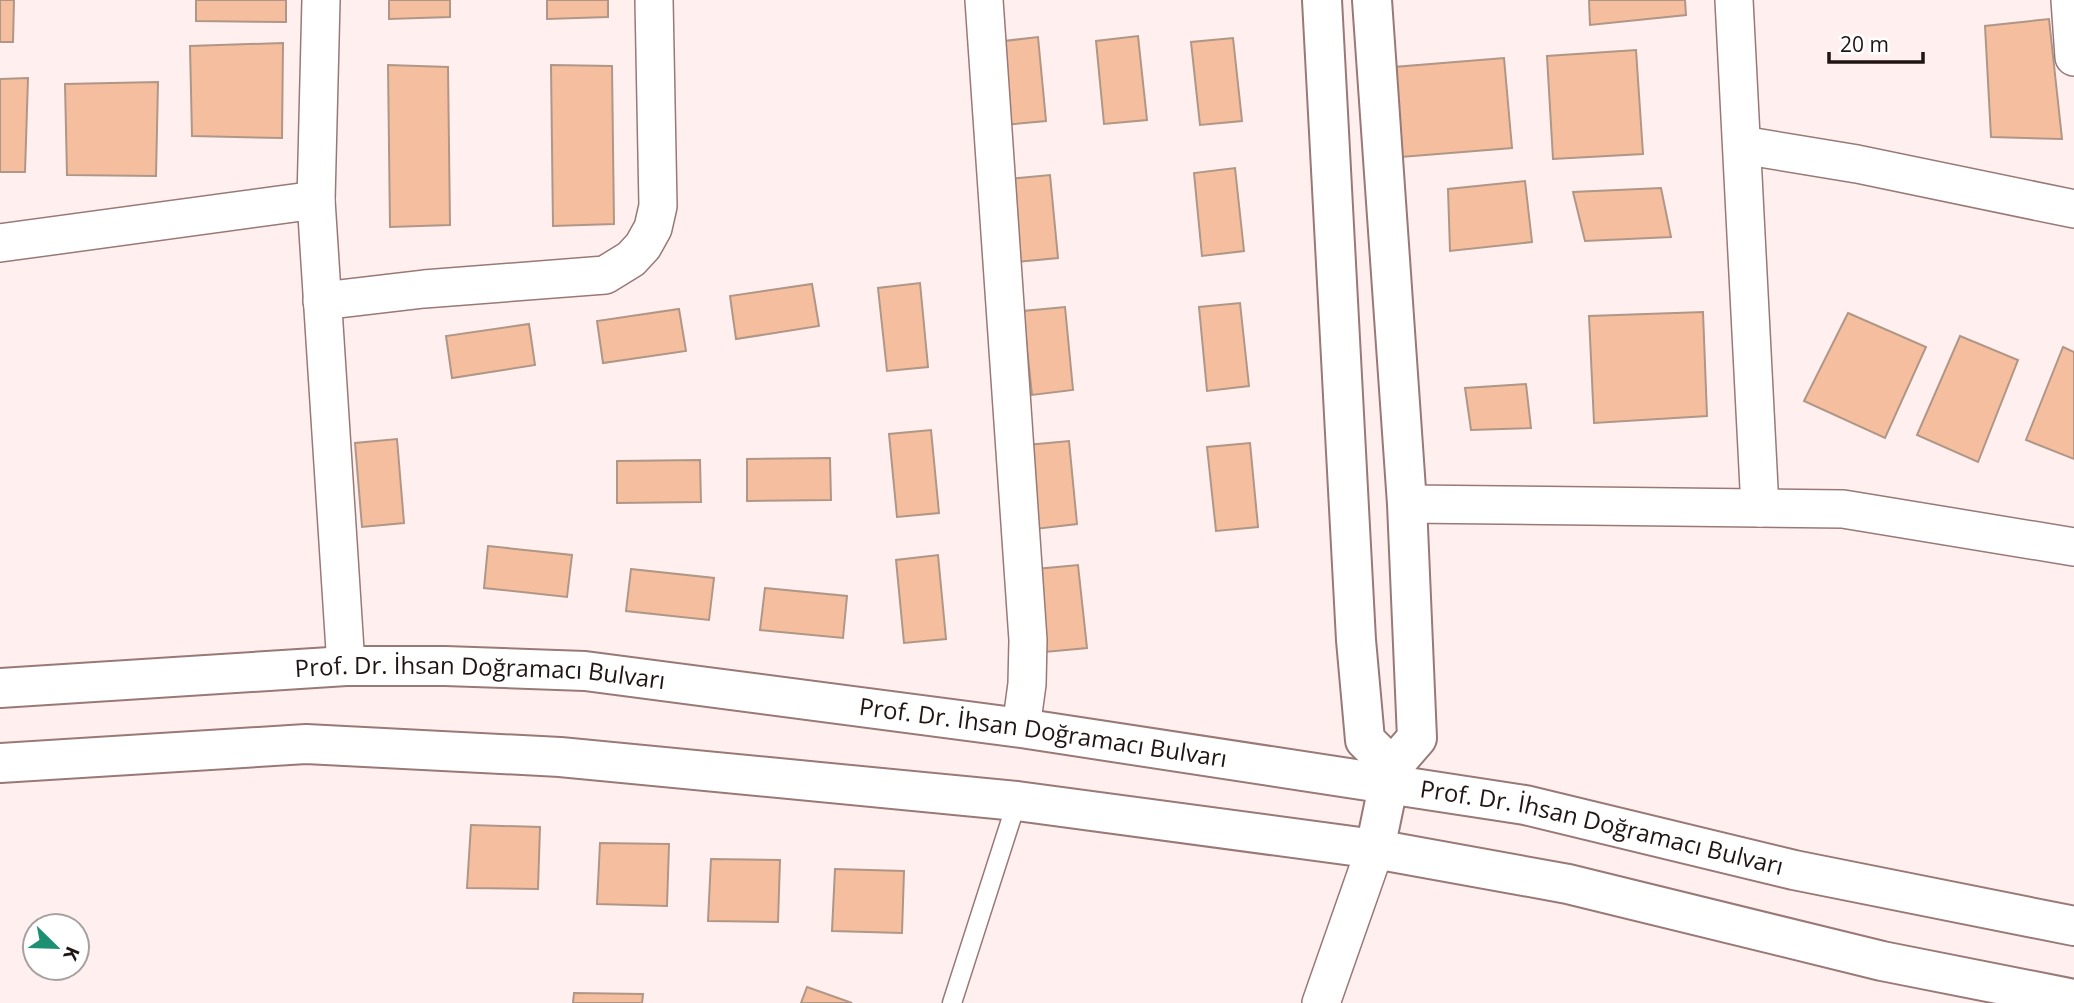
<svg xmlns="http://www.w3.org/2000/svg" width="2074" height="1003" viewBox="0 0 2074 1003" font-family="'Open Sans',sans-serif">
<rect width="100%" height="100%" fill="#fff0ef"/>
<g fill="#f5bf9f" stroke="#b09686" stroke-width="2">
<polygon points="0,0 14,0 13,42 0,42"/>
<polygon points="196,0 286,0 286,22 196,21"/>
<polygon points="389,0 450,0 450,17 389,19"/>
<polygon points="547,0 608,0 608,17 547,19"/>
<polygon points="1589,0 1685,0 1686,15 1590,25"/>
<polygon points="2049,19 2062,139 1991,137 1985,26"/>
<polygon points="1138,36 1147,120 1104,124 1096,41"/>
<polygon points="1038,37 1046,121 1004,125 996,42"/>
<polygon points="1233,38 1242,121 1200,125 1191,42"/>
<polygon points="283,43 282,138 192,136 190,46"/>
<polygon points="1636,50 1643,154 1553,159 1547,56"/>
<polygon points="1504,58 1512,148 1401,157 1394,67"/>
<polygon points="388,65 448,67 450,225 390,227"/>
<polygon points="551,65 612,66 614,224 553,226"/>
<polygon points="28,78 25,172 0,172 0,79"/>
<polygon points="158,82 156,176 67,175 65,84"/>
<polygon points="1235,168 1244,251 1202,256 1194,173"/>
<polygon points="1050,175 1058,258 1016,262 1008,179"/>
<polygon points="1525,181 1532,242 1450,251 1448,189"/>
<polygon points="1661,188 1671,237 1585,241 1573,192"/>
<polygon points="920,283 928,367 887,371 878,288"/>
<polygon points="812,284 819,326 736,339 730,296"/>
<polygon points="1240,303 1249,386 1207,391 1199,307"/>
<polygon points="1065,307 1073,390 1032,395 1023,311"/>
<polygon points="679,309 686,351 603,363 597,321"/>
<polygon points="1703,312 1707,416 1594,423 1589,316"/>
<polygon points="1848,313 1926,347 1885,438 1804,401"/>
<polygon points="529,324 535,365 452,378 446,336"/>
<polygon points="1960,336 2018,360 1978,462 1917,435"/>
<polygon points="2063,347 2074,352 2074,459 2026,440"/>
<polygon points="1526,384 1531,428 1471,430 1465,388"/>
<polygon points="931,430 939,513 897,517 889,434"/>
<polygon points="397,439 404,523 362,527 355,443"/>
<polygon points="1069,441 1077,524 1035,529 1027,445"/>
<polygon points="1250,443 1258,527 1216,531 1207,447"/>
<polygon points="830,458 831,500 747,501 747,459"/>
<polygon points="700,460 701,502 617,503 617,461"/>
<polygon points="488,546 572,555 567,597 484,588"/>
<polygon points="938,555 946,639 904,643 896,560"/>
<polygon points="1078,565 1087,648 1045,652 1036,569"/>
<polygon points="631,569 714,578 709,620 626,611"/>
<polygon points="765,588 847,596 843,638 760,630"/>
<polygon points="471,825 540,827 538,889 467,888"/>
<polygon points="600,843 669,844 667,906 597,904"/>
<polygon points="711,859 780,860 778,922 708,921"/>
<polygon points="835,869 904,871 902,933 832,931"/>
<polygon points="807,987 852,1003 801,1003"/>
<polygon points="574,993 643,994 642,1003 573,1003"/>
</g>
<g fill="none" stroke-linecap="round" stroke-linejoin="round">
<defs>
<polyline id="lane" points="952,1003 1017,801"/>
<g id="street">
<polyline points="321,0 316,200 346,666"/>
<polyline points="984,0 1028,640 1027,684 1021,728"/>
<polyline points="1734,0 1760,508"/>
<polyline points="2070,0 2074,57"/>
<polyline points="1742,145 1857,164 2074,209"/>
<polyline points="0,243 316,200"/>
<polyline points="322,301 424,289 605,275 631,259 643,246 653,228 658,206 654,0"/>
<polyline points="1407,504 1843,509 2074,547"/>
<polyline points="1321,1003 1375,849"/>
</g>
<g id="secondary">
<polyline points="1322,0 1356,640 1365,740 1392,767"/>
<polyline points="1372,0 1407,504 1417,738 1392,767 1375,849"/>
</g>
<g id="primary">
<path id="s1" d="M0 688 346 666H445L585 671 1021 728 1525 805 1794 870 2074 926"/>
<polyline points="0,763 306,744 560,757 1017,801 1375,849 1568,884 1882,961 2074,999"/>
</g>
</defs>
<use href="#lane" stroke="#987977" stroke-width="21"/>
<use href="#street" stroke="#987977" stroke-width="40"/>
<use href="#secondary" stroke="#987977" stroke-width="42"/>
<use href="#primary" stroke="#987977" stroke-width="42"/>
<use href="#lane" stroke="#fff" stroke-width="18"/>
<use href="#street" stroke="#fff" stroke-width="37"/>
<use href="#secondary" stroke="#fff" stroke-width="38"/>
<use href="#primary" stroke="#fff" stroke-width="38"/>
</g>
<g text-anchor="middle" stroke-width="7" stroke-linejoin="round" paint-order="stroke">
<g font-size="24" fill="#211514" stroke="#fff">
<text dy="8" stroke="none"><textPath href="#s1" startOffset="481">Prof. Dr. İhsan Doğramacı Bulvarı</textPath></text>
<text dy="8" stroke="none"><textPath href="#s1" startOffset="1048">Prof. Dr. İhsan Doğramacı Bulvarı</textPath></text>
<text dy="8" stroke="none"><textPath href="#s1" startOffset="1615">Prof. Dr. İhsan Doğramacı Bulvarı</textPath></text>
</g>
</g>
<g transform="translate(56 947) rotate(113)"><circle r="33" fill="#ffffff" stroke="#a6a1a1" stroke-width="2"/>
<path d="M0-5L12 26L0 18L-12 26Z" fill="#1d9071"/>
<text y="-10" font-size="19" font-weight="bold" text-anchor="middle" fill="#211514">K</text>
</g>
<path d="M1829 52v10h94v-10" fill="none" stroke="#211514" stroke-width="3.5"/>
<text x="1840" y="52" font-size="21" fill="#211514" stroke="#ffffff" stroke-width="5" paint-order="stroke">20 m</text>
</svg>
